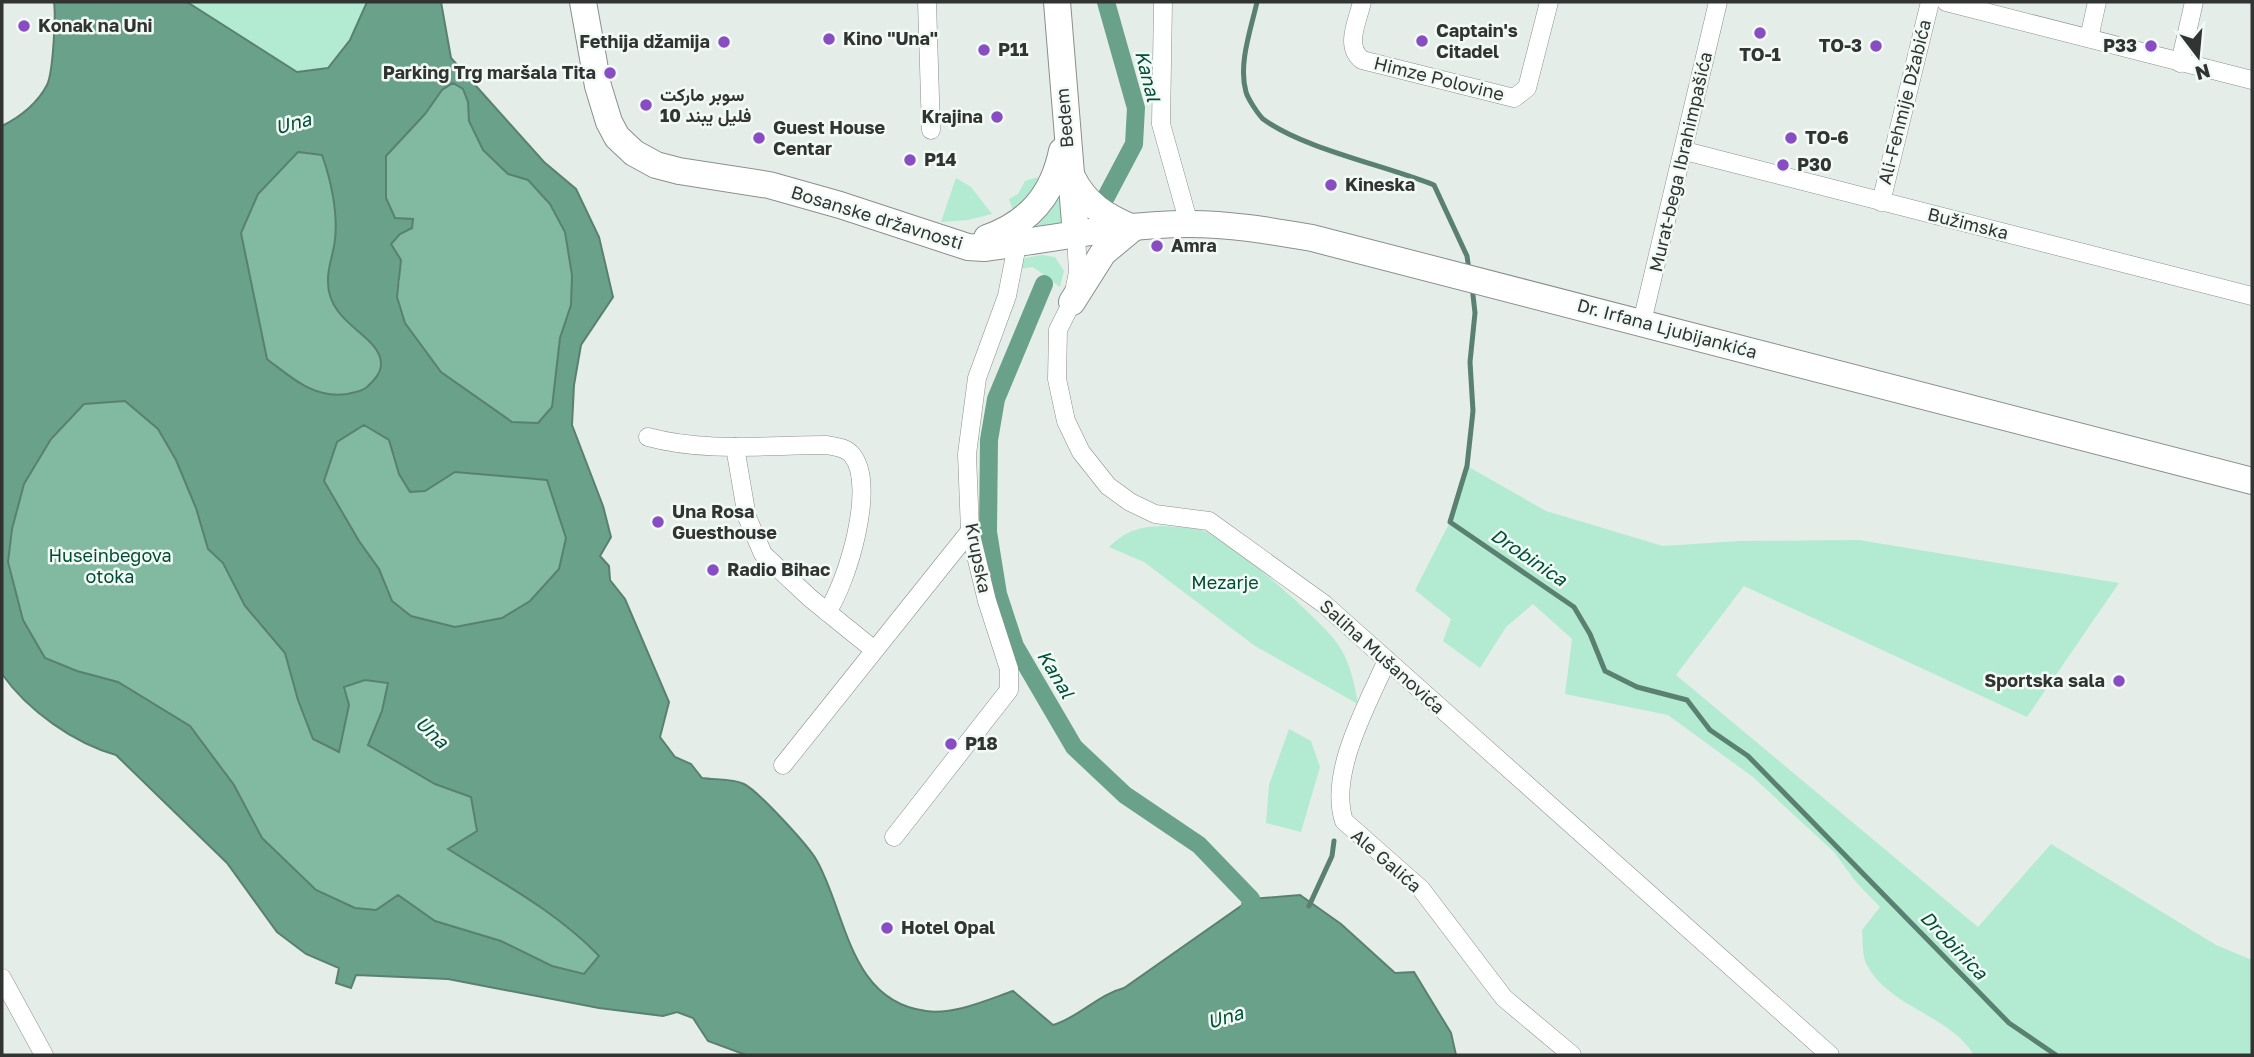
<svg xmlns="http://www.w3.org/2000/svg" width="2254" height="1057" viewBox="0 0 2254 1057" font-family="'Golos Text',Vazirmatn,sans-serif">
<rect width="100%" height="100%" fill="#e5ede9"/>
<g fill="#b3ead2">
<polygon points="187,2 367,2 350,40 328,68 297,72"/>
<path d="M1038 177C1039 194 1026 201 1013 210L1009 199 1018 194 1025 181Z"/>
<polygon points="956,178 971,187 992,214 968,220 941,222"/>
<polygon points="1062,180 1069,225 1023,232"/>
<polygon points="1042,255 1055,257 1064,271 1060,287 1033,267 1018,269 1025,258"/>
<path d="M1467 466 1546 511 1663 546 1739 541 1859 540 2119 583 2027 717 1744 586 1676 675 1978 927 2051 844 2216 945 2252 960V1055H1974C1949 1014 1887 1007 1866 963 1862 954 1863 940 1862 930L1880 907 1856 882 1834 852 1753 777 1668 715 1565 694 1572 639 1533 604 1506 627 1480 668 1443 641 1451 619 1415 590 1450 522Z"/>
<path d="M1163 526C1175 527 1189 527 1201 530 1227 537 1320 619 1337 643 1350 661 1354 682 1358 704L1255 646 1144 562 1109 547C1127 530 1139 527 1163 526Z"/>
<polygon points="1289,729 1311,741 1320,767 1301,832 1266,823 1269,785"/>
</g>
<g fill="#82b9a1">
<polygon points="453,83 463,89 468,102 469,121 508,174 528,180 550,204 565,232 572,275 571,305 560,338 552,407 539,423 512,422 441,372 405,323 397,297 400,279 391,244 400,234 412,228 413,220 395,218 386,198 386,156 425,114 442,90"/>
<path d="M298 152 322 155C331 180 338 213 335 239 334 253 327 268 328 282 328 325 381 335 381 364 381 374 373 380 367 387 361 392 356 392 348 394 314 399 293 378 267 359L241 233 258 194Z"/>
<path d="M126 401 158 429 176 460 196 508 208 549 223 563 245 606 285 653 298 700 365 680 389 683 382 711 368 745 435 784 471 797 477 831 449 848C501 883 555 912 600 956L584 974 552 966 501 941 435 921 398 895 377 910 355 908 316 890 262 838 234 785 143 699 118 682 77 671 45 658 23 620 7 562 12 529 24 484 51 439 84 404Z"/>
<polygon points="364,425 389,440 399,474 425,491 455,472 547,480 566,538 559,569 530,601 502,618 455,627 411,616 392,601 379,569 359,541 324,481 337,442"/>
</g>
<path fill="#6aa18a" stroke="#598070" stroke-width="2" fill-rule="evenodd" d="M54 2H187L297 72 328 68 350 40 367 2H441L451 58 544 162 576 189 599 237 613 297 581 345 574 385 572 425 603 506 611 537 600 556 609 566 610 580 625 599 669 702 660 737 675 757 691 764 702 778C714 780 733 778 744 784 758 791 809 846 817 861 847 915 849 1001 926 1011 954 1015 987 1000 1013 991L1053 1025C1080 1017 1097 995 1124 988L1251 899 1300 895 1341 924 1395 973 1414 972 1451 1033 1456 1055H746L708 1041 693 1018 677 1012 663 1016 599 1008 448 979 356 975 351 988 336 983 339 968 306 954 277 932 227 863 116 755C74 743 28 711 2 674V126C20 117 37 104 47 85 53 73 56 16 54 2ZM453 83 463 89 468 102 469 121 483 150 508 174 528 180 550 204 565 232 572 275 571 305 560 338 552 407 538 423 512 422 441 372 405 323 397 297 401 260 391 244 400 234 412 228 413 219 395 218 386 198V156L425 114 442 90ZM298 152 322 155C331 180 338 213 335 239 334 253 327 268 328 282 328 325 381 335 381 364 381 374 373 381 367 387 361 392 355 392 347 394 314 399 292 378 267 359L241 233 258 194ZM125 401 158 429 176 460 196 508 208 549 223 563 245 606 285 653 298 700 313 739 339 752 349 705 344 687 365 680 388 683 382 711 368 745 435 784 471 797 477 831 448 849C500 882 556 911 599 956L584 974 552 966 501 941 435 921 398 895 376 910 355 908 316 890 262 838 234 785 190 726 118 682 77 671 45 658 23 620 8 562 12 529 24 484 51 439 84 404ZM364 425 389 440 399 474 410 492 425 491 455 472 547 480 566 538 559 569 530 601 502 618 455 627 411 616 392 601 379 569 359 541 324 481 337 442Z"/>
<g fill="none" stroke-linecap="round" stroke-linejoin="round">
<g stroke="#598070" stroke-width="5">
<path d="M1257 2C1251 29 1238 64 1246 92 1248 99 1258 114 1263 119 1304 149 1384 165 1434 185L1467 256 1469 270"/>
<polyline points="1472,286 1475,313 1470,362 1473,411 1467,466 1450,522 1574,607 1590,634 1605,671 1637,687 1687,700 1710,730 1748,756 2009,1023 2056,1055"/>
<polyline points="1309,906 1332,856 1334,841"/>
</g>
<g stroke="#6aa18a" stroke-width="18">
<polyline points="1106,2 1136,108 1134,144 1106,197"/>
<polyline points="1044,284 996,399 989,440 988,532 998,594 1015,646 1074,747 1125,795 1199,845 1251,899 1247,923"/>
</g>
<defs>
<g id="street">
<polyline points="927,2 931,130"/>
<polyline points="1163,2 1161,124 1189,224"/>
<path d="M1362 2C1358 20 1344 46 1362 60L1514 98 1527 88 1549 2"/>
<polyline points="1946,2 2252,80"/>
<polyline points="2089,38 2097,2"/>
<polyline points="2180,63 2194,2"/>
<polyline points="1685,151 2252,296"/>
<polyline points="1881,202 1930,2"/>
<polyline points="1076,235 1078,272 1072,302 1058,330 1057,379 1066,421 1081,452 1108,486 1130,502 1155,514 1209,521 1324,604 1830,1055"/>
<polyline points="1642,322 1718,2"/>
<path d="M648 437C707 453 767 445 827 445 836 447 846 447 852 455 877 485 847 583 827 612"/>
<polyline points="735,447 747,517 763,554 810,598 873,649"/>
<path d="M1387 660C1368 704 1328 773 1344 821L1421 889 1504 998 1572 1055"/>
<polyline points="783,765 970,531"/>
<polyline points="894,837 1009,690 1009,669 987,601 970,531 967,454 977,378 1007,296 1019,235"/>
<polyline points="2,978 44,1055"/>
</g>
<g id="secondary">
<path d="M583 2 598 86 609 122 617 137 634 153 656 165 679 171 769 185 840 205 968 247 984 248C1052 239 1120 224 1189 224 1231 224 1271 231 1312 238L2252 481"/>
<polyline points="1057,2 1076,235"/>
<path d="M1072 177C1085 204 1106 217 1133 228"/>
<path d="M987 238C1029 223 1053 195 1062 151"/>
<polyline points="1072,302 1103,253 1133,228"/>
</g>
</defs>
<use href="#street" stroke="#89908c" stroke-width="19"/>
<use href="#secondary" stroke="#89908c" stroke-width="28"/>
<use href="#street" stroke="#fff" stroke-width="18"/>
<use href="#secondary" stroke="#fff" stroke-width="26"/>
</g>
<g fill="#894dc3" stroke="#f2faf6" stroke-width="2.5">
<circle cx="24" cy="26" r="7"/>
<circle cx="1760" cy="33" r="7"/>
<circle cx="829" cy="39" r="7"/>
<circle cx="1422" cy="41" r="7"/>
<circle cx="724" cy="42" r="7"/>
<circle cx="1876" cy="46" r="7"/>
<circle cx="2151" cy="46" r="7"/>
<circle cx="984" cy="50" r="7"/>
<circle cx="610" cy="73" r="7"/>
<circle cx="646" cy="105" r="7"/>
<circle cx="997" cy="117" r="7"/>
<circle cx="759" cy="138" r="7"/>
<circle cx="1791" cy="138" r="7"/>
<circle cx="910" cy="160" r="7"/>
<circle cx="1783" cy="165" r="7"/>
<circle cx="1331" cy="185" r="7"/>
<circle cx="1157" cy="246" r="7"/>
<circle cx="658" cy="522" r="7"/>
<circle cx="713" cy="570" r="7"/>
<circle cx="2119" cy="681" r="7"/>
<circle cx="951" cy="744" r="7"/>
<circle cx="887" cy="928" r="7"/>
</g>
<g text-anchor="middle" stroke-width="5" stroke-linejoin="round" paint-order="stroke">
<g font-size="18" font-weight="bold" fill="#313432" stroke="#f2faf6" text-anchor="start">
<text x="38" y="32">Konak na Uni</text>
<text x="1436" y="37">Captain's<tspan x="1436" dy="21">Citadel</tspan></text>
<text x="843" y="45">Kino "Una"</text>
<text x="710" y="48" text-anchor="end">Fethija džamija</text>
<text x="1862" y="52" text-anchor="end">TO-3</text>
<text x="2137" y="52" text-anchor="end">P33</text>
<text x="998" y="56">P11</text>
<text x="1760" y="61" text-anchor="middle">TO-1</text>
<text x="596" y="79" text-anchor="end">Parking Trg maršala Tita</text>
<text x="660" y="101">سوبر ماركت<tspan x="660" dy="21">10 فليل يبند</tspan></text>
<text x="983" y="123" text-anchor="end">Krajina</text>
<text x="773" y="134">Guest House<tspan x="773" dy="21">Centar</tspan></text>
<text x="1805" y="144">TO-6</text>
<text x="924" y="166">P14</text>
<text x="1797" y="171">P30</text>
<text x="1345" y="191">Kineska</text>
<text x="1171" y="252">Amra</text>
<text x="672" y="518">Una Rosa<tspan x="672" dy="21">Guesthouse</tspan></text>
<text x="727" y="576">Radio Bihac</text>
<text x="2105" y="687" text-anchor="end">Sportska sala</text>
<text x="965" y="750">P18</text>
<text x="901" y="934">Hotel Opal</text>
</g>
<g font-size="18" fill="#313432" stroke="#f2faf6">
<text transform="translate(1439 79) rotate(14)" y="6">Himze Polovine</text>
<text transform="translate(1905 102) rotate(-76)" y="6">Ali-Fehmije Džabića</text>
<text transform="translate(1065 118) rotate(-95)" y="6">Bedem</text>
<text transform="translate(1681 162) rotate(-77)" y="6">Murat-bega Ibrahimpašića</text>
<text transform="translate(877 218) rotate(17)" y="6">Bosanske državnosti</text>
<text transform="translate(1968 224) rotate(14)" y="6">Bužimska</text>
<text transform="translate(1667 329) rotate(15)" y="6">Dr. Irfana Ljubijankića</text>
<text transform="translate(978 558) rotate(79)" y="6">Krupska</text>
<text transform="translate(1382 657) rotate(42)" y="6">Saliha Mušanovića</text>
<text transform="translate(1386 861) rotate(41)" y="6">Ale Galića</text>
</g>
<g font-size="18" fill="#004d36" stroke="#f2faf6">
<text x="110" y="562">Huseinbegova<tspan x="110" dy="21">otoka</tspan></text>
<text x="1225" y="589">Mezarje</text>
</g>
<g font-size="19" font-style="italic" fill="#024f39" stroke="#f2faf6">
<text transform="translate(1148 76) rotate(76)" y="7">Kanal</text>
<text transform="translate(293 123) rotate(-15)" y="7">Una</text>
<text transform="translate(1529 557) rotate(34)" y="7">Drobinica</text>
<text transform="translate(1056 674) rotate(59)" y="7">Kanal</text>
<text transform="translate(432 732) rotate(43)" y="7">Una</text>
<text transform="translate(1954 945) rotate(46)" y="7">Drobinica</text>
<text transform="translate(1225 1017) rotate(-17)" y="7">Una</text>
</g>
</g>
<rect width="2254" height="1057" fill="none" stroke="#313432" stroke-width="7"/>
<g transform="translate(2198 56) rotate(164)" stroke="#f2faf6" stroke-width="5" paint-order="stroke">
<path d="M0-5L12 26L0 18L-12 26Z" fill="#313432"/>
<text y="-10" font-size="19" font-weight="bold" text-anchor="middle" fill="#313432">N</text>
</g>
</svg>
